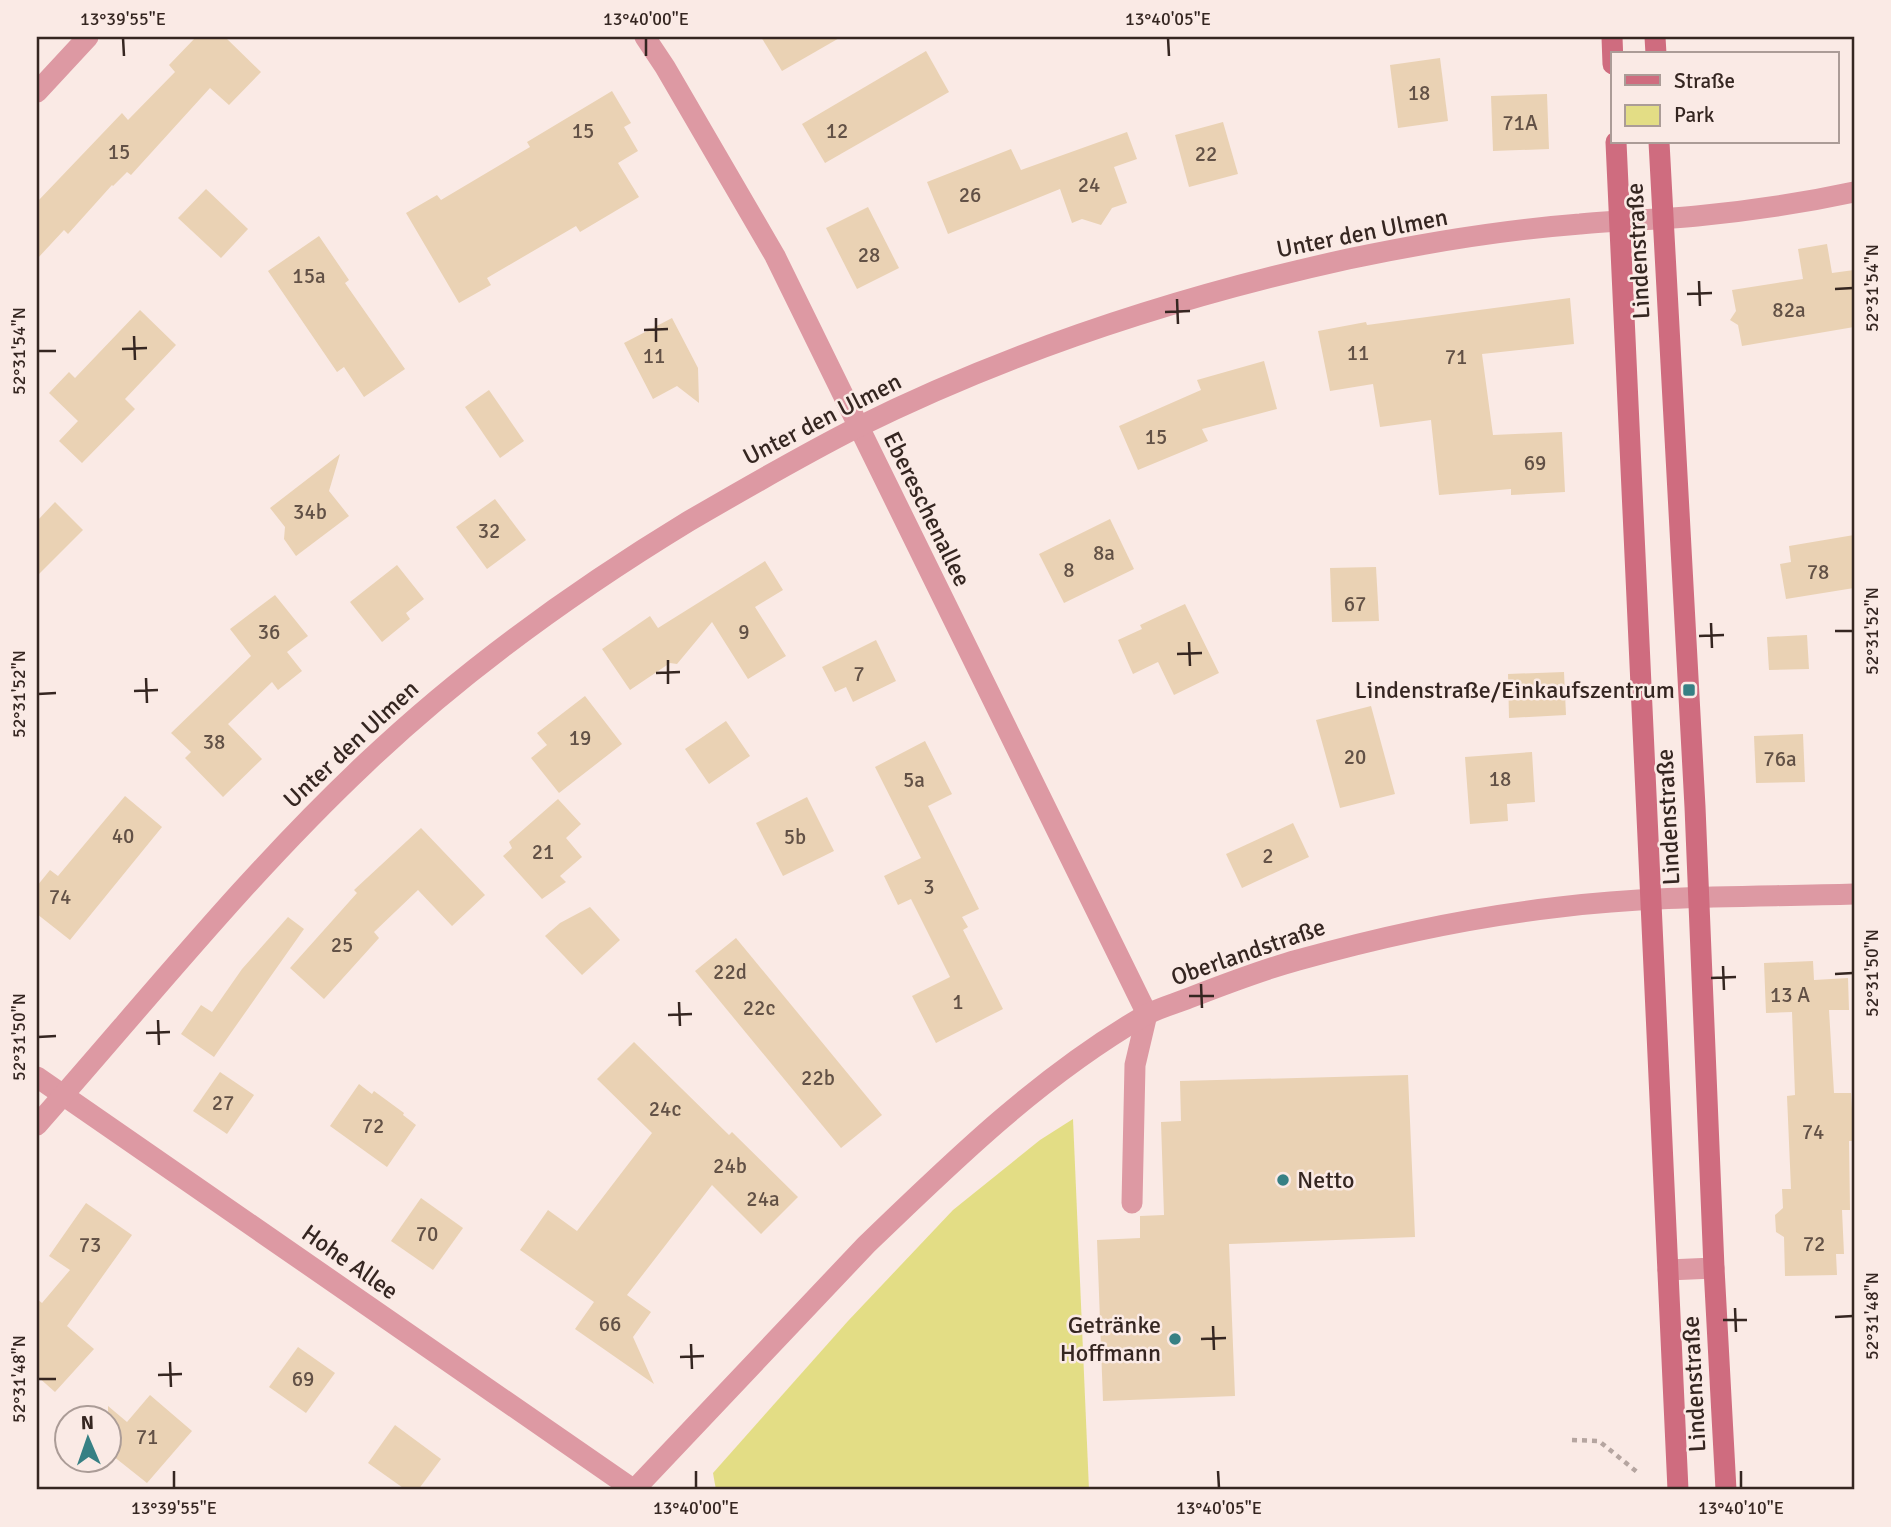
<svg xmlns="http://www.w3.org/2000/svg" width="1891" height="1527" viewBox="0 0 1891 1527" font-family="Signika,sans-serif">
<rect width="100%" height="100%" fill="#faeae5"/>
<polygon fill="#e3dd85" points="1073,1119 1089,1490 716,1490 713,1473 848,1321 953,1210 1040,1140"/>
<g fill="#ead2b4">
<polygon points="196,37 225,37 261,72 229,105 210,88 131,175 127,172 113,186 112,185 68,234 64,230 37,259 37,202 122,113 128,120 175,72 169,65"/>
<polygon points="761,37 841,37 782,71"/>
<polygon points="926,51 949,92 825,163 802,124"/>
<polygon points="1440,58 1448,121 1398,128 1390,65"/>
<polygon points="612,91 631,123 624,127 638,151 618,163 639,197 580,232 576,226 487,278 491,285 459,303 406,213 437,195 441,200 530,147 527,142"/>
<polygon points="1547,94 1549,149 1493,151 1491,96"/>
<polygon points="1223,122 1238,174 1189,187 1175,135"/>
<polygon points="1127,132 1137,159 1114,167 1127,203 1112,208 1101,225 1082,219 1072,223 1060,189 948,234 927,182 1011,149 1021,170"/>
<polygon points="206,189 248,229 221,258 178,218"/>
<polygon points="868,207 899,268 857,289 826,228"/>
<polygon points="319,236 349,280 345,283 405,369 364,397 344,367 337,372 268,271"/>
<polygon points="1827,244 1832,273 1854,270 1854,327 1742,346 1738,325 1730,320 1736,311 1732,290 1803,279 1798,249"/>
<polygon points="1570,298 1574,344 1482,354 1493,435 1562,432 1565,492 1511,495 1511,489 1439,495 1431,420 1380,427 1373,384 1330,391 1318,331 1366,322 1367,325"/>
<polygon points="140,310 176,345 125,399 135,409 82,463 59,441 78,421 49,393 69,372 75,378"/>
<polygon points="672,318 698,368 699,403 677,386 653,399 624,343"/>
<polygon points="1264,361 1277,409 1202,429 1208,441 1138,470 1119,426 1201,390 1197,380"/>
<polygon points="489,390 524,441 500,458 465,407"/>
<polygon points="340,454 329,491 349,516 296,556 284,539 285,527 270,508"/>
<polygon points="495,499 526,540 487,569 456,527"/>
<polygon points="55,502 83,530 37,576 37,521"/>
<polygon points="1110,519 1134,569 1064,603 1039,554"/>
<polygon points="1854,535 1854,588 1786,599 1780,564 1791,562 1789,546"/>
<polygon points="765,561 783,590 755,607 786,656 748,679 712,622 677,664 670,663 630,690 602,649 650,616 658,628"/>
<polygon points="397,565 424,599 406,613 410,619 382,642 350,602"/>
<polygon points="1376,567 1379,621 1332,622 1330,568"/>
<polygon points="275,595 308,636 287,652 302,671 278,690 272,682 228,724 262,759 223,797 185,758 191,752 171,733 251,656 230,629"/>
<polygon points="1185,604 1219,673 1174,695 1158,662 1133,674 1118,640 1142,629 1140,625"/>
<polygon points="1807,635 1809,669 1769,670 1767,637"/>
<polygon points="876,640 896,681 853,702 846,687 835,692 822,667"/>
<polygon points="1564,672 1566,715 1509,718 1508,674"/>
<polygon points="585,696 622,744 559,793 531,758 547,745 537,733"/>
<polygon points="1371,706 1395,794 1340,808 1316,720"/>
<polygon points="726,721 750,756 709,784 685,749"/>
<polygon points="1803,734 1805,782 1756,783 1754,736"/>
<polygon points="925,741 952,794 928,806 979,909 962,917 968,927 963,930 1003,1009 936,1043 912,996 950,977 911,899 898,905 884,876 921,858 875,767"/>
<polygon points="1532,752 1535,802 1507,804 1508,821 1470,824 1465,757"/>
<polygon points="125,796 162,827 70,940 37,914 37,886 50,870 58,876"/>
<polygon points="807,797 834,851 783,876 756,823"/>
<polygon points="558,799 581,824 566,838 582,857 560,876 566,882 542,899 503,856 512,848 509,842"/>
<polygon points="1293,823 1309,857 1242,888 1226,854"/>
<polygon points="421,828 485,895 452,926 418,890 374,932 379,938 324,999 290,968 357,893 354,890"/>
<polygon points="590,907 620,940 582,975 545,936 560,923"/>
<polygon points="288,917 304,929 214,1057 181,1034 201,1005 212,1012 242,969"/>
<polygon points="736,938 882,1115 841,1148 695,971"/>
<polygon points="1813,961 1814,980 1848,978 1849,1010 1829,1010 1834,1093 1851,1093 1854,1141 1849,1141 1850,1210 1842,1210 1844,1254 1836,1254 1837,1275 1785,1276 1784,1237 1776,1232 1775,1215 1783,1208 1782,1189 1791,1189 1787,1096 1795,1095 1792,1012 1766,1013 1764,963"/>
<polygon points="634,1042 729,1135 732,1132 798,1197 761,1234 712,1185 627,1295 651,1312 633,1337 654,1384 575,1329 594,1302 520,1250 548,1210 577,1231 652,1133 597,1079"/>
<polygon points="220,1072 254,1095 227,1134 193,1111"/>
<polygon points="1408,1075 1415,1237 1229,1244 1235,1396 1103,1401 1097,1240 1140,1238 1140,1216 1164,1215 1161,1122 1181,1121 1180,1081"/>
<polygon points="359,1084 372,1094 374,1091 404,1113 403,1115 416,1125 387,1167 330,1126"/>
<polygon points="421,1198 463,1228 433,1270 391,1241"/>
<polygon points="86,1203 132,1235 67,1326 94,1349 55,1392 37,1376 37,1299 42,1303 70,1270 49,1256"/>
<polygon points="298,1347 335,1373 306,1413 269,1387"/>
<polygon points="150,1395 192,1431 147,1483 108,1452 108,1406 127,1422"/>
<polygon points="395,1425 441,1459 418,1490 406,1490 368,1463"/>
</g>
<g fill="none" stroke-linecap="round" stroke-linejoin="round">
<polyline stroke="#b5a5a0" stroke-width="4.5" stroke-dasharray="5 5" stroke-linecap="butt" points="1572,1440 1599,1441 1637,1472"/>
<g stroke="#dd99a3" stroke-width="21">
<polyline points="1132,1203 1135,1065 1147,1014"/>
<polyline points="1668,1270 1714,1268"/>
</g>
<g stroke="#dd99a3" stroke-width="21">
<polyline points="645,37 665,67 775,256 1147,1014"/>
<polyline points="37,92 88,37"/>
<polyline points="37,1077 634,1490"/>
<path d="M37 1125C145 1003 247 875 366 763 464 670 574 591 689 521 744 489 799 457 856 428 1011 351 1180 296 1348 259 1424 243 1503 230 1580 224 1619 220 1658 220 1697 216 1749 211 1803 203 1854 192"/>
<path d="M634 1490 866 1245C953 1161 1039 1077 1144 1016 1158 1008 1174 1004 1189 998 1225 984 1261 970 1298 960 1384 936 1471 917 1560 907 1657 895 1756 897 1854 894"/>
</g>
<g stroke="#cf6c7f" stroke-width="21">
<polyline points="1612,37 1613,64"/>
<polyline points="1655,37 1656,54"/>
<polyline points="1616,142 1678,1490"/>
<polyline points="1659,142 1695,807 1714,1268 1726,1490"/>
</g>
</g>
<path fill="none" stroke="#352621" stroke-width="2.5" d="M123 38 124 56M646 38V56M1168 38 1169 56M1699 281 1700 306M1835 289 1853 288M1687 294 1712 293M1177 299 1178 324M1165 312 1190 311M656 318V342M644 330 668 329M134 336 135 360M122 349 147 348M38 351H56M1711 623 1712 648M1835 631H1853M1699 636 1724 635M1189 642 1190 666M1177 654 1202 653M668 660V684M656 673 680 672M146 678 147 703M134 691 158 690M38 694 56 693M1723 966 1724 990M1835 974 1853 973M1711 978 1736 977M1201 984 1202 1008M1189 996H1214M679 1002 680 1026M668 1015 692 1014M158 1020 159 1045M146 1033 170 1032M38 1037 56 1036M1735 1308 1736 1332M1835 1317 1853 1316M1723 1320H1747M1213 1326 1214 1350M1201 1339 1226 1338M691 1344 692 1369M680 1357 704 1356M170 1362 171 1387M158 1375 182 1374M38 1379H56M174 1471V1488M696 1471V1488M1218 1471 1219 1488M1741 1471V1488"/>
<g fill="#378084" stroke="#faeae5" stroke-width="2.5">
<rect x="1682" y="683" width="14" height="14" rx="3.5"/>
<circle cx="1283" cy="1180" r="7"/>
<circle cx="1175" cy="1339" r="7"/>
</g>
<g text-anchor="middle" stroke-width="5" stroke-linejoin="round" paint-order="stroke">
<g font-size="21" fill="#625146">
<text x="1419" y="100">18</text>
<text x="1520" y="130">71A</text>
<text x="583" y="138">15</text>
<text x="837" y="138">12</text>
<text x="119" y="159">15</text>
<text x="1206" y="161">22</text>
<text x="1089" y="192">24</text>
<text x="970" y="202">26</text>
<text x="869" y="262">28</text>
<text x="309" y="283">15a</text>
<text x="1789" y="317">82a</text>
<text x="1358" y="360">11</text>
<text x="654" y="363">11</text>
<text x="1456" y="364">71</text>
<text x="1156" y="444">15</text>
<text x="1535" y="470">69</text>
<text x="310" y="519">34b</text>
<text x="489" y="538">32</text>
<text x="1104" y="560">8a</text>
<text x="1069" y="577">8</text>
<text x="1818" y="579">78</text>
<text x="1355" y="611">67</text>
<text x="269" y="639">36</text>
<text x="744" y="639">9</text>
<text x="859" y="681">7</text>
<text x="580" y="745">19</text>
<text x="214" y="749">38</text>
<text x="1355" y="764">20</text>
<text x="1780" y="766">76a</text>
<text x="1500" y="786">18</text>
<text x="914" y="787">5a</text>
<text x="123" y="843">40</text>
<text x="795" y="844">5b</text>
<text x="543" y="859">21</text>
<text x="1268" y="863">2</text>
<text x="929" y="894">3</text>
<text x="60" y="904">74</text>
<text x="342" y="952">25</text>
<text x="730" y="979">22d</text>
<text x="1790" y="1002">13 A</text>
<text x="958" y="1009">1</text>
<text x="759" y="1015">22c</text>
<text x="818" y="1085">22b</text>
<text x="223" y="1110">27</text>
<text x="665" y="1116">24c</text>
<text x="373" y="1133">72</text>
<text x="1813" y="1139">74</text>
<text x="730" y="1173">24b</text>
<text x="763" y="1206">24a</text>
<text x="427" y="1241">70</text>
<text x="1814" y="1251">72</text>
<text x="90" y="1252">73</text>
<text x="610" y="1331">66</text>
<text x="303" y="1386">69</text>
<text x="147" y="1444">71</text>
</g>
<g font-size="24" fill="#352621" stroke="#faeae5">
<text transform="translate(1362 233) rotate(-11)" y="8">Unter den Ulmen</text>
<text transform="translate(1638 251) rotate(-93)" y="8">Lindenstraße</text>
<text transform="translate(822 419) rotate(-27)" y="8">Unter den Ulmen</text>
<text transform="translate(927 509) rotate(64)" y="8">Ebereschenallee</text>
<text transform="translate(351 744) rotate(-43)" y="8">Unter den Ulmen</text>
<text transform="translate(1668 817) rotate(-93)" y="8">Lindenstraße</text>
<text transform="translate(1248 952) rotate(-19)" y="8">Oberlandstraße</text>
<text transform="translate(350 1262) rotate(35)" y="8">Hohe Allee</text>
<text transform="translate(1694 1384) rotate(-93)" y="8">Lindenstraße</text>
</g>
<g font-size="24" fill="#352621" stroke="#faeae5" text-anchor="end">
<text x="1675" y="698">Lindenstraße/Einkaufszentrum</text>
<text x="1297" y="1188" text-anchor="start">Netto</text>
<text x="1161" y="1333">Getränke<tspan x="1161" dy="28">Hoffmann</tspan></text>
</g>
</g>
<rect width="1891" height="1527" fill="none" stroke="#faeae5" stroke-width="77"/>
<rect x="1611" y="52" width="228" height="91" fill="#faeae5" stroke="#ab9c97" stroke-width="2"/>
<rect x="1625" y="75" width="35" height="10" fill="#cf6c7f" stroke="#ab9c97" stroke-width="2"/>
<text x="1674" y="88" font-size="21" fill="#352621">Straße</text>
<rect x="1625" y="105" width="35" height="21" fill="#e3dd85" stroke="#ab9c97" stroke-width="2"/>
<text x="1674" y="122" font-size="21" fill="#352621">Park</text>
<g transform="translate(88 1439) rotate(358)"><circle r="33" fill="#faeae5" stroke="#ab9c97" stroke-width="2"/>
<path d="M0-5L12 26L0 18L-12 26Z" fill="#378084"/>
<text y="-10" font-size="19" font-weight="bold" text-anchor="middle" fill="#352621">N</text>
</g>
<rect x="38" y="38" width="1815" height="1450" fill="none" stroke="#352621" stroke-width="2.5"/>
<g font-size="18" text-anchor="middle" fill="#352621">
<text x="123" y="25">13°39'55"E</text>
<text x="646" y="25">13°40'00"E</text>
<text x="1168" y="25">13°40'05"E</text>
<text transform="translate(1872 288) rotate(-90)" y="6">52°31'54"N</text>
<text transform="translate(19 351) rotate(-90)" y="6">52°31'54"N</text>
<text transform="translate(1872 631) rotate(-90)" y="6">52°31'52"N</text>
<text transform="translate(19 694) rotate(-90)" y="6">52°31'52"N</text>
<text transform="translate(1872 973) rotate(-90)" y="6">52°31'50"N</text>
<text transform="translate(19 1037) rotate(-90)" y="6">52°31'50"N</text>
<text transform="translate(1872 1316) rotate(-90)" y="6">52°31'48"N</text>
<text transform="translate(19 1379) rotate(-90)" y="6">52°31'48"N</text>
<text x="174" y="1514">13°39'55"E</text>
<text x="696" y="1514">13°40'00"E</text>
<text x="1219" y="1514">13°40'05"E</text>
<text x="1741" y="1514">13°40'10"E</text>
</g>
</svg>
